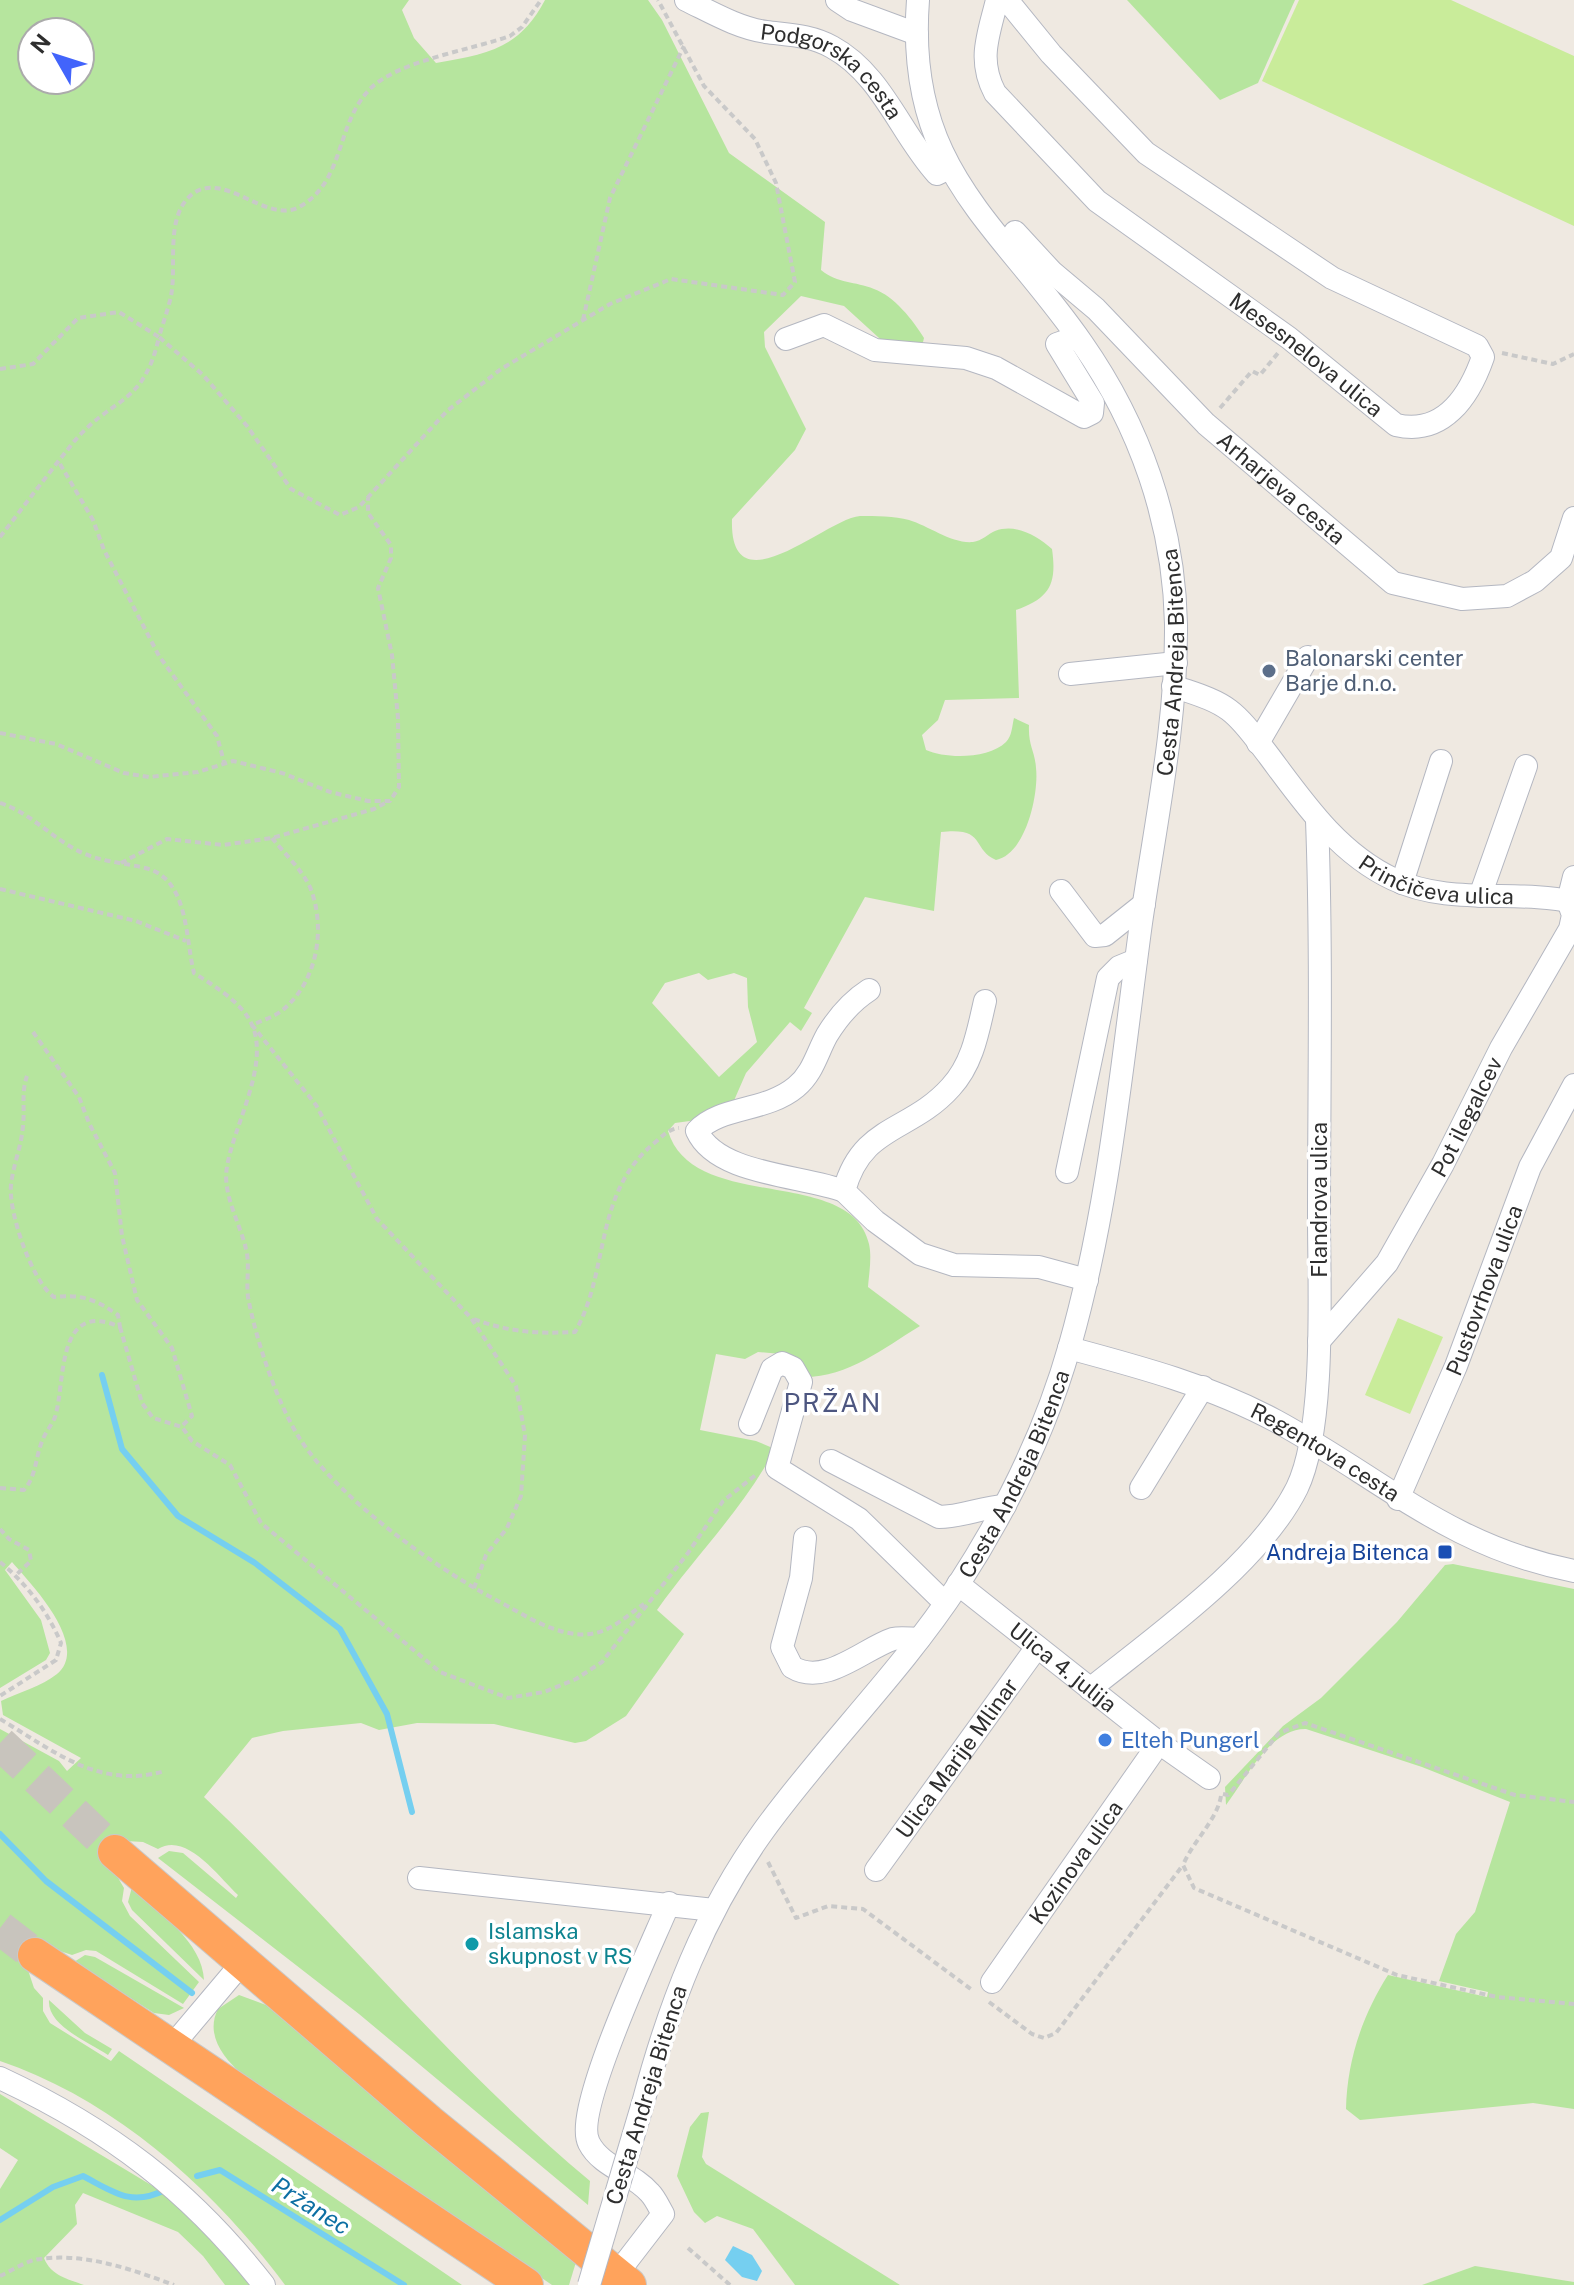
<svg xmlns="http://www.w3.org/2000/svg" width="1574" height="2285" viewBox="0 0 1574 2285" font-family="'Public Sans',sans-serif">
<rect width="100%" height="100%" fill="#efe9e1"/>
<g fill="#b6e59e" fill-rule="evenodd">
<path d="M0 0H409L402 10 414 38 436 63C488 54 519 49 545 0H648L662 20 729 153 825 222 821 270C838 284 855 281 874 289 894 296 913 320 924 338L922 346 890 348 844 306 801 296 764 332 765 347 806 429 795 450 732 519C729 612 827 518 860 516 875 516 895 516 909 520 929 526 952 544 973 542 982 541 988 534 995 531 1016 523 1037 536 1052 549 1057 584 1050 598 1016 610L1019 698 945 700 938 720 922 735 926 750C946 759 989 759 1006 742 1012 736 1012 726 1014 718L1029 725C1028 746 1035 751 1036 768 1039 794 1026 854 996 860 971 849 987 827 941 832L934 911 865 897 804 1008 812 1013 801 1031 790 1022 746 1073 729 1112 719 1117 675 1123 668 1131C693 1214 851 1165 869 1244 872 1257 869 1274 868 1287L920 1326C882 1349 846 1379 800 1377L781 1354 758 1352 745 1359 716 1354 700 1430 756 1441 775 1449C744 1508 696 1555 657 1610L684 1634 626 1716 586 1741 575 1743 494 1724 417 1723 379 1730 361 1723 283 1731 252 1738 204 1797C336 1921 450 2065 590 2181L588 2205 359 2014 158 1858 169 1851 183 1853 236 1898 238 1895C219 1877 186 1831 158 1849L143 1842 126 1841 114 1871 124 1888 122 1901 130 1916 199 1982 183 2004 96 1951 86 1950 72 1955 54 1949 28 1970 34 1988 43 1998V2011L50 2023 111 2061 119 2051 462 2285H285C214 2189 115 2100 0 2061V1729L59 1761 67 1771 81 1758 3 1715 1 1701C18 1693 42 1686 57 1674 91 1645 30 1583 12 1562L5 1570 41 1620 50 1653 46 1660 0 1688ZM32 32H80V80H32ZM699 973 708 980 734 973 747 978 748 1007 757 1042 719 1077 652 1003 665 983Z"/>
<polygon points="1127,0 1295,0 1258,83 1220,100"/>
<path d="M1453 1564 1574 1589V2109L1533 2103 1360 2120 1346 2109C1347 2061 1362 2016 1388 1975L1487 1997 1488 1992 1439 1981 1456 1934 1475 1912 1510 1802 1422 1767 1306 1729C1270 1728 1245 1780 1226 1805L1225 1787 1283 1726 1321 1698 1397 1622 1445 1565Z"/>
<path d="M132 1887C159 1912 203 1943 204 1980L132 1910 128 1902Z"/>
<polygon points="85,1955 95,1957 184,2008 169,2015 154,2013 74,1962"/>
<path d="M239 1995 266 2005 576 2262 569 2285H552L242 2074C223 2058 205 2034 218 2009Z"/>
<path d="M49 2000 85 2033 112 2049 108 2055C89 2042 47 2026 49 2000Z"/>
<path d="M0 2094 156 2188 194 2220 250 2285H225L203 2256 178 2232 83 2193 75 2205 77 2224 44 2258C51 2276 68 2279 84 2285H0V2189L18 2160 0 2148Z"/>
<polygon points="709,2112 702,2157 706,2164 900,2285 795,2285 753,2229 717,2216 705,2223 694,2212 677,2176 690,2127 701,2113"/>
<polygon points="1475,2266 1574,2282 1574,2285 1422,2285"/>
</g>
<g fill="#c9ec9a">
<polygon points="1299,0 1451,0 1574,56 1574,226 1262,81"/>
<polygon points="1398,1318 1443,1337 1410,1414 1365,1395"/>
</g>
<polygon fill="#75cff0" points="733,2246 752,2255 762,2271 757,2281 742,2277 725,2260"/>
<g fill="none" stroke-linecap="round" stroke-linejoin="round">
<g stroke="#75cff0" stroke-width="6">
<polyline points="102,1375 122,1449 178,1516 255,1563 340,1629 387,1714 412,1812"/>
<polyline points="0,1834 46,1881 192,1993"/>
<polyline points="197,2176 220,2170 404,2285"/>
<path d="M0 2220 53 2187 83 2176C114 2192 131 2207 165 2190"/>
</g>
<g stroke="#c8c4bd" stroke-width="34" stroke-dasharray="34 17" stroke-linecap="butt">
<polyline points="0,1743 115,1852"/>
<polyline points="0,1928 35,1955"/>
</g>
<defs>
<g id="minor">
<path id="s1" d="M686 0C711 12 738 28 766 32 789 35 810 35 832 47 882 74 901 135 937 174L949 168"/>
<polyline points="837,0 852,10 917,34"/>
<path id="s2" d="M997 0C989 34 977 59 995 93L1097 201 1289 338 1396 425C1443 436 1469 397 1483 357L1477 346 1332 278 1146 153 1051 54 1007 0"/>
<path id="s3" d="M1015 232 1052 272 1096 309 1206 424 1393 583 1462 599 1507 596 1535 581 1561 558 1574 518"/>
<polyline points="786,339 824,325 875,350 966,358 996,368 1084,417 1092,413 1093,403 1057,344 1077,337"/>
<polyline points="1070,674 1176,663"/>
<path id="s4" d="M1173 686C1192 693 1213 698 1229 710 1245 722 1257 741 1269 756 1304 803 1338 853 1393 879 1449 906 1516 889 1574 902"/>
<polyline points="1258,743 1308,657"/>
<polyline points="1402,883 1441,761"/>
<polyline points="1061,891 1095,936 1105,935 1144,904"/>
<polyline points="1480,896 1526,766"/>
<path d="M985 1001C978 1031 973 1063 951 1087 910 1133 862 1124 844 1191L875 1221 920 1254 954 1265 1039 1267 1087 1280"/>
<polyline points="1067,1172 1108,978 1119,967 1136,960"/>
<path d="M844 1191C802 1175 717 1175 697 1131 720 1106 766 1112 796 1087 813 1073 817 1053 827 1035 838 1017 852 1001 869 990"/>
<path id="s5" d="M1319 1341 1387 1263 1443 1164 1501 1048 1570 929 1573 915 1568 901 1574 877"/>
<path id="s6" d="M1069 1348C1140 1367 1211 1386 1276 1421 1383 1479 1448 1546 1574 1571"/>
<polyline points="750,1424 772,1369 782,1363 793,1368 801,1382 777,1468 859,1519 945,1603"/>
<path d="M831 1461 939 1517C962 1517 982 1507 1005 1506"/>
<polyline points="1141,1488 1203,1387"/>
<path id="s7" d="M1398 1499 1456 1366 1530 1167 1574 1085"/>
<path d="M805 1538 801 1578 782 1647 792 1667C825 1687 863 1649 893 1639 901 1637 911 1639 919 1639"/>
<path id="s8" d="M958 1584 1159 1743 1209 1778"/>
<path d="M1090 1689C1156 1636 1259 1564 1297 1488 1326 1428 1319 1288 1319 1219 1319 1086 1322 953 1317 820"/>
<path id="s9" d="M876 1870 1037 1647"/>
<polyline points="419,1878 714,1910"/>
<path id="s10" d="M992 1982 1159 1743"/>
<polyline points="172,2046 242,1963"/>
<path d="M0 2078C109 2129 190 2190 264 2285"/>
<path id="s11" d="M643 2103C669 2005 704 1913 764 1830 825 1746 901 1672 958 1585 1006 1511 1046 1430 1070 1345 1109 1208 1122 1063 1141 923 1155 825 1177 724 1176 624 1174 523 1140 426 1082 343 997 221 905 169 918 0"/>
<path d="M616 2275 663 2214C659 2207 655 2198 650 2193 633 2173 601 2167 589 2143 572 2111 653 1942 669 1903"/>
</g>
<g id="highway">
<polyline points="115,1852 429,2122 629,2285"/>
<polyline points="35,1955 526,2285"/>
</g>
</defs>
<use href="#minor" stroke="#b4b7c1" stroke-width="24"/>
<use href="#highway" stroke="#c9c9c9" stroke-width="36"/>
<g stroke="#c9c9c9" stroke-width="4" stroke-dasharray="6 4" stroke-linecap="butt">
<polyline points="583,320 610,198 684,46"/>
<polyline points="1502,353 1553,364 1574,354"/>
<path d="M0 369 33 364 78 318 119 312 159 337C163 323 168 310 171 296 177 266 165 219 190 196 222 167 266 225 299 207 345 182 335 126 369 90 396 61 471 50 510 36L522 27 541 0"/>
<polyline points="1220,408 1252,371 1260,375 1278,353"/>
<polyline points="60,464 93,520 104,550 159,656 217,736 224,762"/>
<path d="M0 537C24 506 48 474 72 444 111 396 143 408 159 337L203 375 247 426 291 489 340 515 359 507 447 411 501 369 610 304 671 279 783 295 795 282 776 183 755 139 704 86 658 0"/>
<polyline points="0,733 56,744 124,773 149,777 198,772 233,761 282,773 330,792 368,801 390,801 399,787 398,718 392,655 378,588 391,558 391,545 368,513 368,498"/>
<path d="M0 803C32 813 54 841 85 854 104 862 125 863 145 868 189 878 185 938 194 973 213 985 243 1003 252 1025 270 1065 233 1127 227 1167 222 1194 240 1223 246 1249 250 1264 246 1281 248 1297 256 1340 277 1403 300 1439 339 1499 434 1567 496 1600 529 1617 572 1648 609 1628 621 1622 632 1612 644 1604"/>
<path d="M272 838C284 853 302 870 310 887 326 927 318 979 285 1008 277 1016 263 1020 252 1025L316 1105 377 1219 471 1318 516 1386 525 1435 521 1496 507 1528 486 1555 474 1588"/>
<polyline points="121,863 167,839 223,845 272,838 374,809 387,802"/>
<polyline points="0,889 136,921 186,941"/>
<polyline points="33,1032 79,1097 89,1123 115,1173 122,1236 137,1300 172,1348 192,1416 182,1426"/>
<path d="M474 1319C509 1332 537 1334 575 1332 610 1271 593 1195 653 1144 662 1137 668 1129 679 1128"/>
<polyline points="120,1327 142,1403 153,1418 182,1427 192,1441 230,1465 261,1523 440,1672 508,1698 544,1692 576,1679 602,1662 688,1553 723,1501 757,1474"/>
<path d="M0 1488 24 1490C37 1475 35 1457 43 1439 46 1431 52 1425 55 1417 66 1383 55 1298 120 1327L118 1315C95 1299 81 1294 54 1297 32 1282 8 1211 11 1185 13 1165 22 1145 23 1125 25 1108 21 1093 27 1076"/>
<polyline points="0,1529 9,1539 29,1550 31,1561 16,1575"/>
<path d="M0 1562C26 1583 48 1612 61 1643L56 1660 0 1696"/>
<path d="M0 1719C54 1751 99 1790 165 1771"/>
<polyline points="1223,1794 1228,1795 1235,1787 1279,1733 1305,1723 1515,1795 1574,1802"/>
<path d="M1221 1796C1217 1820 1193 1841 1183 1865L1194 1888 1397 1975 1497 1997 1574 2004"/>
<polyline points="768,1862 796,1918 828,1906 863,1909 972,1990"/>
<polyline points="989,2002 1032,2034 1044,2038 1056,2033 1183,1865"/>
<polyline points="688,2248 730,2285"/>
<path d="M0 2276C11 2271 23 2263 34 2260 81 2251 131 2269 174 2285"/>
</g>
<use href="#minor" stroke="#fff" stroke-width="22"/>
<use href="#highway" stroke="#ffa35c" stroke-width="34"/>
<defs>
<polyline id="minor-bridge" points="589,2285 643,2103"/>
</defs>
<use href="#minor-bridge" stroke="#b4b7c1" stroke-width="24" stroke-linecap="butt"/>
<use href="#minor-bridge" stroke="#fff" stroke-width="22"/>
</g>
<circle fill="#5c6f8a" stroke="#fff" stroke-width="3" cx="1269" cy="671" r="8"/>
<rect fill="#1a4fb4" stroke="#fff" stroke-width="3" x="1437" y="1544" width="16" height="16" rx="4"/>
<circle fill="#3f7fe0" stroke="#fff" stroke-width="3" cx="1105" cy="1740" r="8"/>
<circle fill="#0f9aa8" stroke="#fff" stroke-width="3" cx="472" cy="1944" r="8"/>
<g text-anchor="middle" stroke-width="7" stroke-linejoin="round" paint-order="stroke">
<g font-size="22" fill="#2e2e2e" stroke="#fff">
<text dy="8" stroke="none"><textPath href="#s1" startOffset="166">Podgorska cesta</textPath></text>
<text dy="8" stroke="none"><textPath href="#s2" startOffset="504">Mesesnelova ulica</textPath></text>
<text dy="8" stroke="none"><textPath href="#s3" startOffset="370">Arharjeva cesta</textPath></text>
<text dy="8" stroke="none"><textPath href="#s11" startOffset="1570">Cesta Andreja Bitenca</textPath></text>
<text dy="8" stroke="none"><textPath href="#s4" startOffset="342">Prinčičeva ulica</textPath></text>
<text dy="8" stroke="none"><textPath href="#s5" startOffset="270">Pot ilegalcev</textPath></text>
<text transform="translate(1319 1200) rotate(-90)" y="8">Flandrova ulica</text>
<text dy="8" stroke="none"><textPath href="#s7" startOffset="226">Pustovrhova ulica</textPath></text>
<text dy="8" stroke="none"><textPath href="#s6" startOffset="278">Regentova cesta</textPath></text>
<text dy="8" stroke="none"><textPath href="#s11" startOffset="738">Cesta Andreja Bitenca</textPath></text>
<text dy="8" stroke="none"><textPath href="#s8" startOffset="134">Ulica 4. julija</textPath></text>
<text dy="8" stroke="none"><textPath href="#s9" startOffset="138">Ulica Marije Mlinar</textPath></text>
<text dy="8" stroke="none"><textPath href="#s10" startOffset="146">Kozinova ulica</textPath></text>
<text transform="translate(646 2095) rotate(-73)" y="8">Cesta Andreja Bitenca</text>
</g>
<g font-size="22" fill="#4e5e75" stroke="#fff" text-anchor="start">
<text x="1285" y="666">Balonarski center<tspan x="1285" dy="25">Barje d.n.o.</tspan></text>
</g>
<g font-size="22" fill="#164399" stroke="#fff" text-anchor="end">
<text x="1429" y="1560">Andreja Bitenca</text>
</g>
<g font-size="22" fill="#366cbe" stroke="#fff" text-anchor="start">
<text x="1121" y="1748">Elteh Pungerl</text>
</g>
<g font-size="22" fill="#0d838f" stroke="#fff" text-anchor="start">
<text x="488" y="1939">Islamska<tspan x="488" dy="25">skupnost v RS</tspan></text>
</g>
<g font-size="24" font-style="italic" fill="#0d6fa3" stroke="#fff">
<text transform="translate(311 2206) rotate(32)" y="8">Pržanec</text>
</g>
<g font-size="26" letter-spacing="2" fill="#4d5680" stroke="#fff">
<text x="833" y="1412">PRŽAN</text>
</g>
</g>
<g transform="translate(56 56) rotate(309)"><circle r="38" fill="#ffffff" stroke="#ababab" stroke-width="2"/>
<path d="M0-6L14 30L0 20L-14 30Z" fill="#4264fb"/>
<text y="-12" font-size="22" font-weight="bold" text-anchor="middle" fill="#2e2e2e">N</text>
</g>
</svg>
